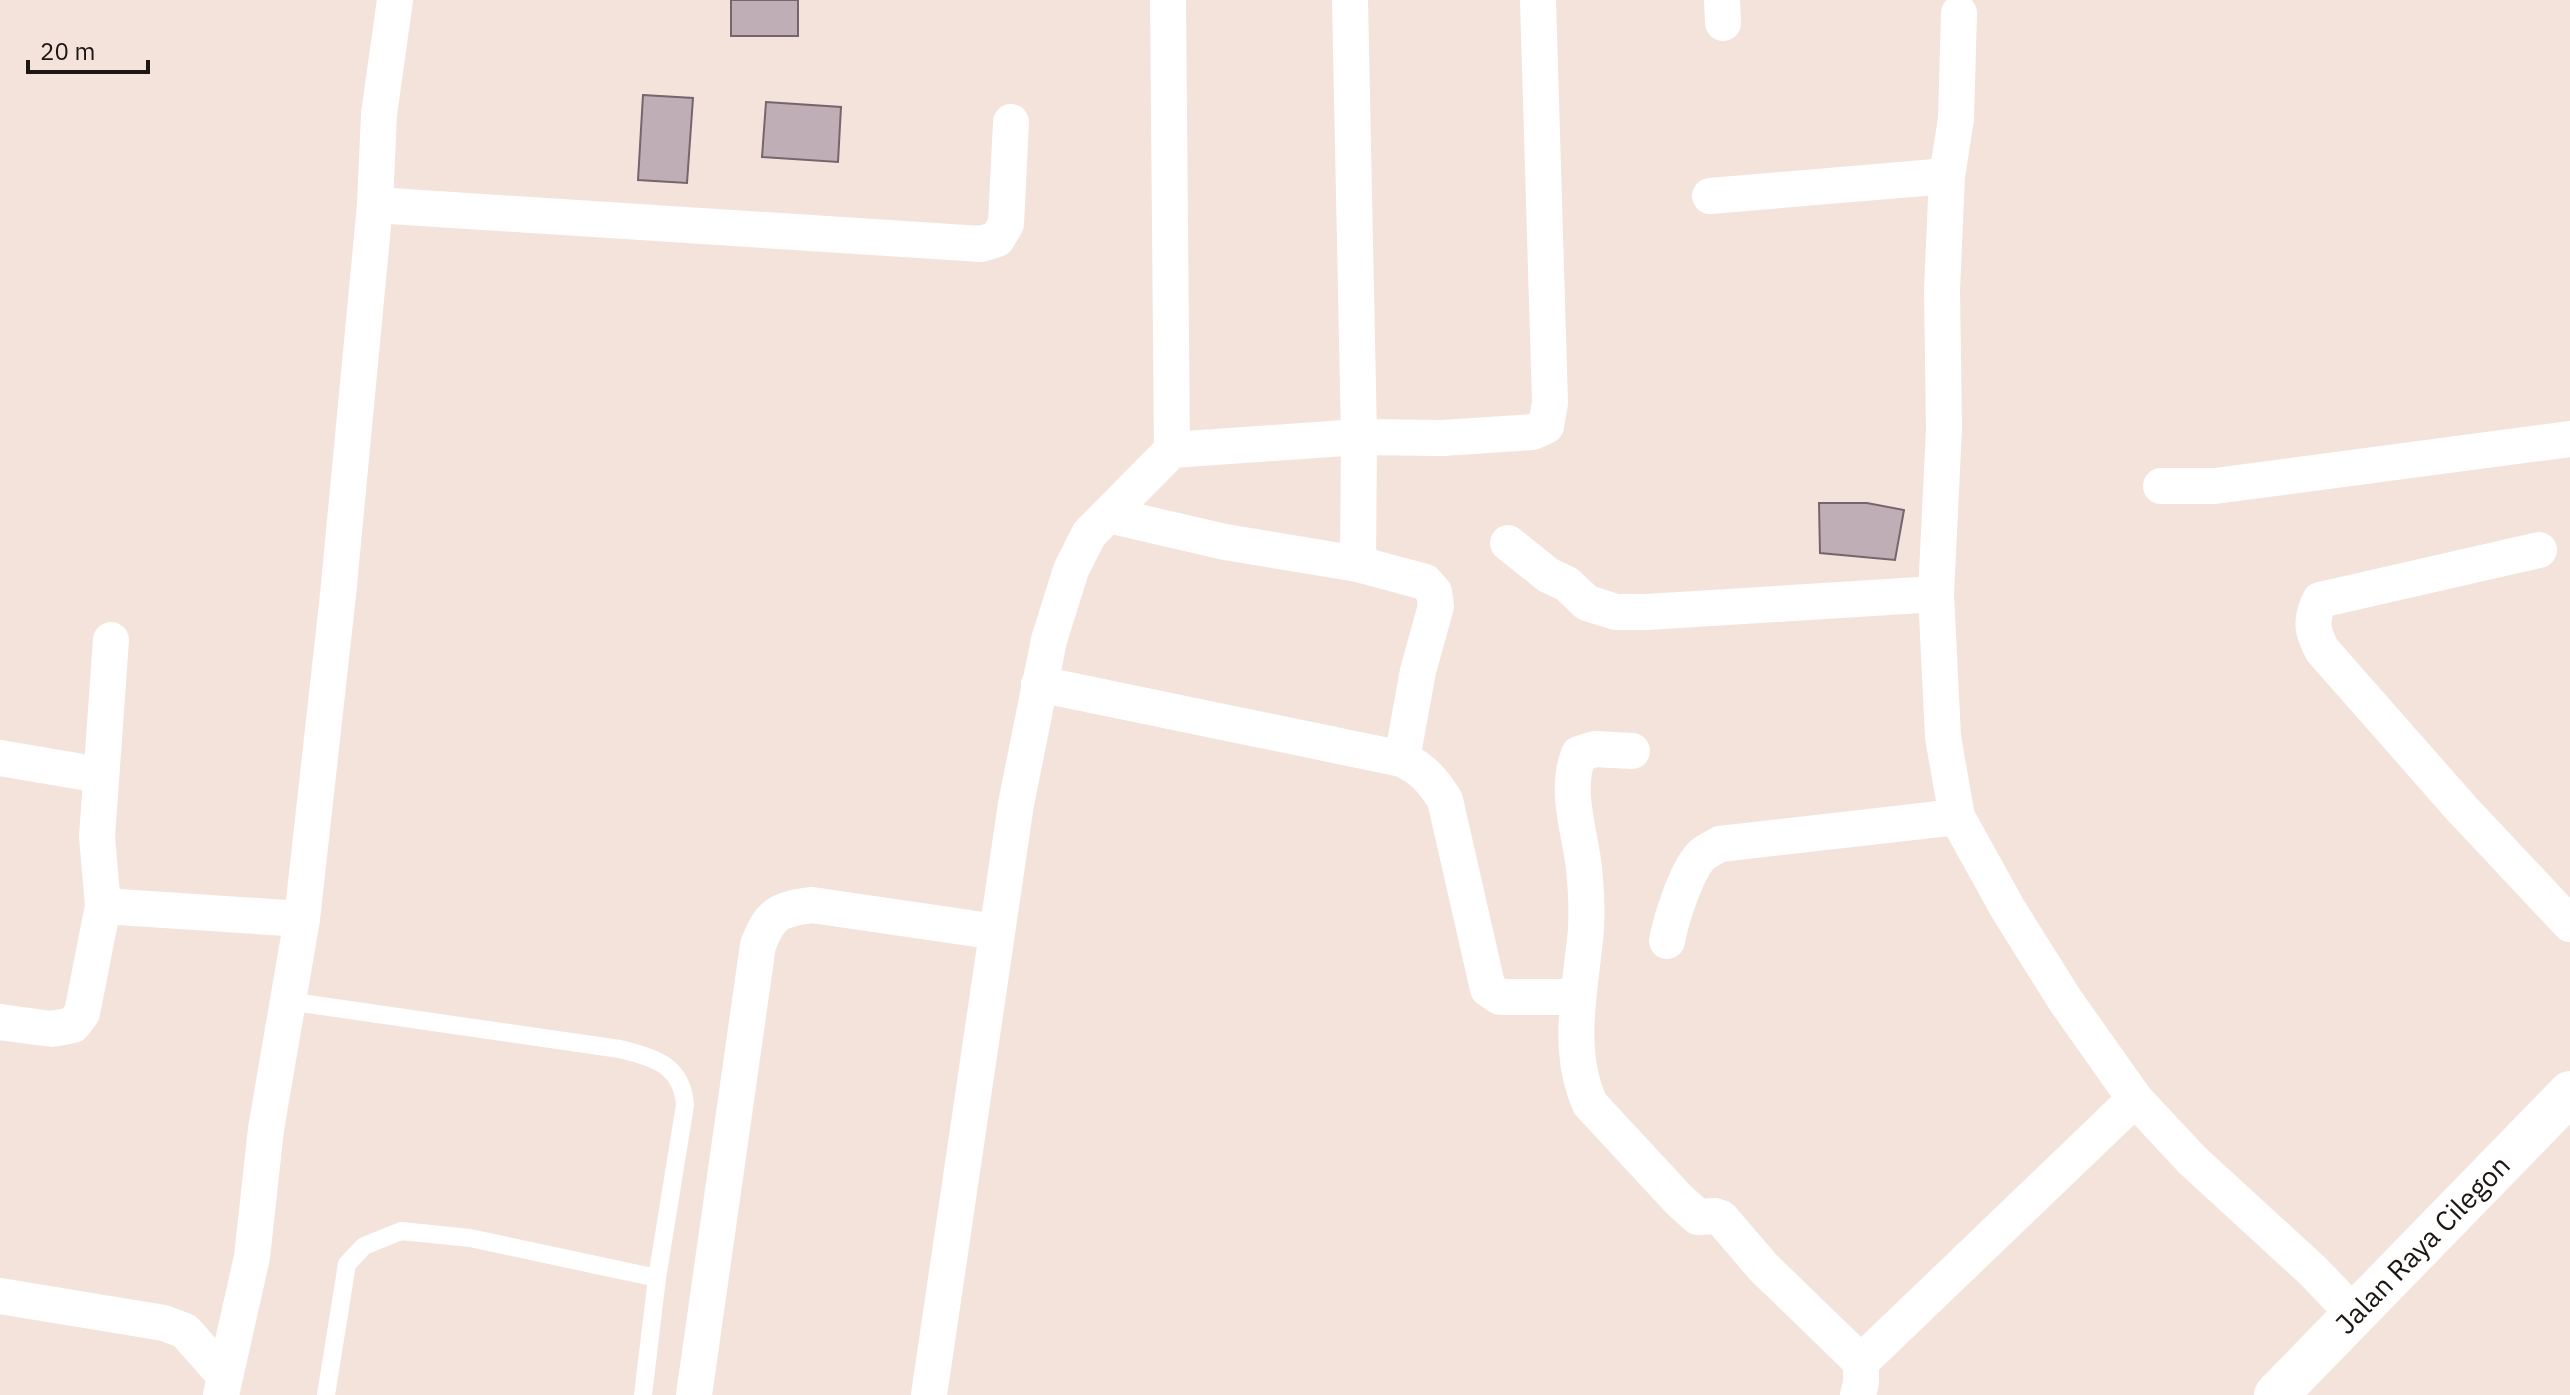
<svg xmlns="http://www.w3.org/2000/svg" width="2570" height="1395" viewBox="0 0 2570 1395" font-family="'IBM Plex Sans',sans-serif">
<rect width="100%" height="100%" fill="#f4e3da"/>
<g fill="#bfaeb5" stroke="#75656c" stroke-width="2">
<rect x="731" y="0" width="67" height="36"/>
<polygon points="643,95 693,98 687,183 638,180"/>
<polygon points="766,102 841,107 838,162 762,157"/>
<polygon points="1819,503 1867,503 1904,510 1895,560 1820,553"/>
</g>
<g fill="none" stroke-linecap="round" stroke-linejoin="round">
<g stroke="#fff" stroke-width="18">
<path d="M287 1001 620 1049C655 1058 682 1065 685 1105L657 1278 643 1395"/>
<polyline points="326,1395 347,1264 364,1246 401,1231 470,1238 657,1278"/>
</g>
<g stroke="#fff" stroke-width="36">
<polyline points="1168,0 1172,450"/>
<polyline points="1350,0 1359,437 1358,564"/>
<polyline points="1722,0 1723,23"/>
<polyline points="1959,13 1956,119 1947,176 1942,290 1944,429 1936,594 1943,737 1957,817 2008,909 2065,1000 2135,1099 2192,1160 2314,1272 2355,1315"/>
<polyline points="1710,196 1947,176"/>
<polyline points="375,205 981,244 997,239 1006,224 1011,122"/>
<polyline points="2161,486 2215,486 2570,439"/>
<polyline points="1108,515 1225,542 1358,564 1425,582 1434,592 1436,606 1418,671 1402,759"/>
<polyline points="1508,543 1548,575 1567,584 1587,603 1616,612 1647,612 1936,594"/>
<path d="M2539 550 2320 600C2310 620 2312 631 2322 650L2461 808 2570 924"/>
<path d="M1039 684 1402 759C1423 769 1433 781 1445 800L1488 989 1500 997H1578"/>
<path d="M1632 751 1595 749 1579 754C1564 789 1580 832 1584 868 1586 888 1587 910 1586 929 1581 987 1565 1049 1590 1104L1679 1200 1698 1217 1715 1216 1721 1218 1763 1267 1861 1362"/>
<polyline points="0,758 100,775"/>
<polyline points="103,906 302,919"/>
<path d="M1667 941C1671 919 1687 868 1703 854 1708 850 1715 847 1720 844L1957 817"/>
<polyline points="0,1022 52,1029 73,1025 82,1013 103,906 97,837 111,640"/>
<polyline points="0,1296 164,1323 185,1331 224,1375"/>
<polyline points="221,1395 252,1257 266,1129 302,919 338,595 375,205 379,114 395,0"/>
<path d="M694 1395 758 945C770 914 778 909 812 905L997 932"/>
<polyline points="929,1395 1016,804 1049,640 1071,570 1089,534 1172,450 1359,437 1443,438 1533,432 1546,426 1550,403 1538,0"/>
<polyline points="1858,1395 1861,1383 1861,1362 2135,1099"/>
</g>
<path stroke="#fff" stroke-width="44" id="s1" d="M2276 1395 2570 1093"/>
</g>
<g text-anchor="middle" stroke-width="7" stroke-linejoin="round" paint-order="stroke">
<g font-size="28" fill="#1d1714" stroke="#f4e3da">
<text dy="10" stroke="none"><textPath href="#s1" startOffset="210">Jalan Raya Cilegon</textPath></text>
</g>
</g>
<path d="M28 60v12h120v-12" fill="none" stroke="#1d1714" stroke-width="4"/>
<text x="40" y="60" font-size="24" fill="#1d1714" stroke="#f4e3da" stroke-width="6" paint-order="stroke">20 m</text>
</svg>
